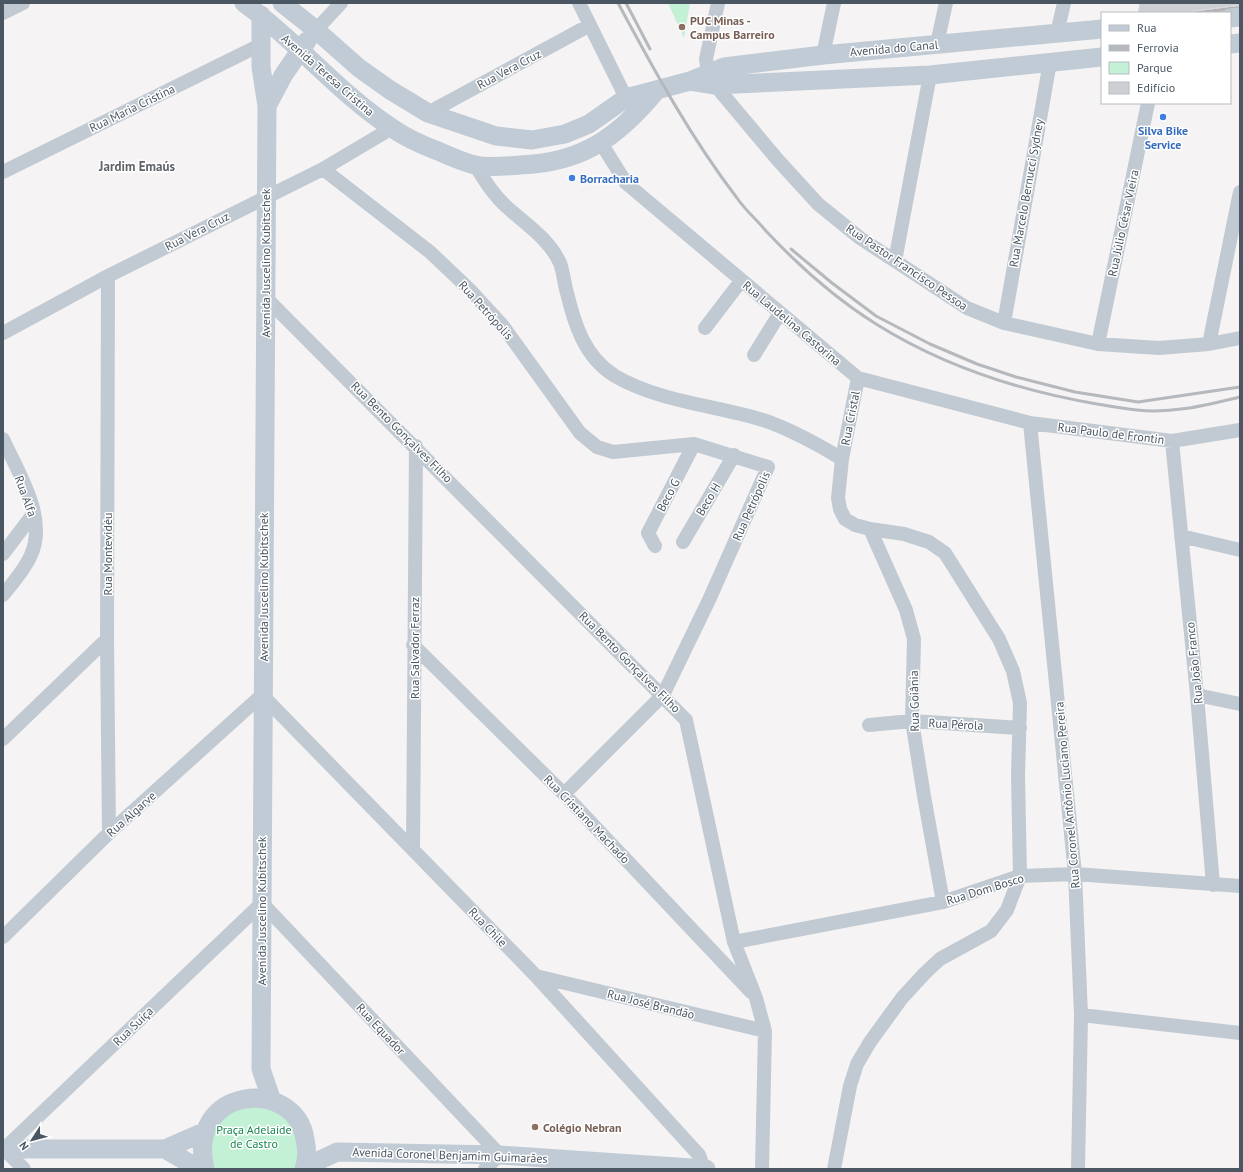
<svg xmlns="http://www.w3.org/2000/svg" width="1243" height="1172" viewBox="0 0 1243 1172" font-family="'PT Sans',sans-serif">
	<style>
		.green { fill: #c3f1d5 }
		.building { fill: #cdcfd5; stroke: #d7d9de; filter: url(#shadow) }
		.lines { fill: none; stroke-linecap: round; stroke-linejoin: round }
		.street { stroke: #c1cad2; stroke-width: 14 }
		.secondary { stroke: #c1cbd6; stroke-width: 19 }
		.rail { stroke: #b5b8bd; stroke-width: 3 }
		.education-dot { fill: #8d6e63; stroke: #fff; stroke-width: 1.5 }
		.shop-dot { fill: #3f7fe0; stroke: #fff; stroke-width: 1.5 }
		.labels { text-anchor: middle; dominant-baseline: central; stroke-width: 3; stroke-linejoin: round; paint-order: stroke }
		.education-label { font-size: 12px; font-weight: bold; fill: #785e54; stroke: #fff; text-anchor: start }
		.street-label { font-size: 12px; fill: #4a5661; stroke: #fff }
		.shop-label { font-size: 12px; font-weight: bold; fill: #366cbe; stroke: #fff }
		.park-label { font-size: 12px; fill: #17864f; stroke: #fff }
		.neighbourhood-label { font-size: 13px; font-weight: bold; fill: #5f6368; stroke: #fff }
	</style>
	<defs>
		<filter id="shadow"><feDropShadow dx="3.5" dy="3.5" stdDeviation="0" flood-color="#0004"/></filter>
	</defs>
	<rect width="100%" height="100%" fill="#f5f3f3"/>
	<path class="green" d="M668,3H690L684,38Z
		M239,1106H272L297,1128L299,1169H209L214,1125Z"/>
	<path class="building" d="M1140,3H1240V5L1178,13H1138Z"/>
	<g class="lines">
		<path class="street" d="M579,3L630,106
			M718,3L706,59L708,73L715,85L777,159L818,204L860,238L967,308L1004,323L1098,344L1159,348L1209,344L1240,338
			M3,13L23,3
			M316,30L341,3
			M1057,33L1064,3
			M937,44L946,3
			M823,55L834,3
			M428,113L590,25
			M601,143L626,183L858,378L1030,423L1172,441L1240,430
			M475,165C485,181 494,196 508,208C527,225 549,239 560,263C563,271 564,281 566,289C574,323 584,357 615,376C660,402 714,405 763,420C790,429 817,444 842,459L838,498L840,509L845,519L855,525L870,529L904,534L929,542L945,553L999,639L1013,671L1020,703L1018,776L1020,876L1007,910L991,931L940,959L925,973L902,998L870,1042L857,1064L850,1086L834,1169
			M323,169L430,252L470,290L503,326L580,433L597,447L613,452L694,444L768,467L709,600L663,695L564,794
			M3,172L260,45
			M895,261L930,75
			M108,276L107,639L109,833
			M265,297L686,720L734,942L756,998L765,1031L762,1169
			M1004,323L1050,62
			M705,328L741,281
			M3,333L108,276L323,169L392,128
			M1098,344L1148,103
			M1209,344L1240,192
			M754,355L780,313
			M1030,423L1075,874L1081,1015L1078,1169
			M3,439C18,473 48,517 31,555C25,569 13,583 3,595
			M1172,441L1197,695L1213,885
			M842,459L858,378
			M870,529L906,610L914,639L912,721L924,796L943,902
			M1181,536L1240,550
			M683,542L734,455
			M655,546L648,533L694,444
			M3,554L34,513
			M413,645L564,794L751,992
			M1197,695L1240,704
			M869,725L912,721L1020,728
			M3,739L107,639
			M413,850L416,446
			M3,937L109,833L262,695L536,976L699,1155L701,1160L699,1169
			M734,942L943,902L1020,876L1075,874L1240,886
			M536,976L765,1031
			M1081,1015L1240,1033
			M24,1169L4,1149L262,903L500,1155L485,1169"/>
		<path class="secondary" d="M244,3C296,40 337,92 392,128C406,138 422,145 438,151C449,156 462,162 475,165C489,168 506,166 520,165C582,163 618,137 656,91
			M282,3L316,30L359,68L390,90L428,113L496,136L532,140L565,134L589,124L626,98L690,81L724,67L823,55L1102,29
			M261,15V67L267,106L261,1069L272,1101
			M1230,18L1240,17
			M1230,44L1240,43
			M690,81L715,85L930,75L1102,57
			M267,106L284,74L307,41
			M3,1149H165L204,1132
			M165,1149L199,1169
			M305,1167L337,1152L500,1155L706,1169
			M205,1169C185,1086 295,1076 305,1139C307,1149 308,1159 304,1169"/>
		<path class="rail" d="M618,3C654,70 691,138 737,198C745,210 757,220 766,231C798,265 836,299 876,324C943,366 1021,391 1097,404C1111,406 1124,409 1137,410C1172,414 1206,405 1240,397
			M626,3L650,49
			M791,249L832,283L876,316L930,344L977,364L1016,377L1075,392L1138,402L1240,387"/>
	</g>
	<g class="education-dot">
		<circle cx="682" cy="27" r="4"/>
		<circle cx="535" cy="1127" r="4"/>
	</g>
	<g class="shop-dot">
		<circle cx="1163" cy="117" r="4"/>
		<circle cx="572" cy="178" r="4"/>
	</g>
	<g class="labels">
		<g class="education-label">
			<text x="690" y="20">PUC Minas -<tspan x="690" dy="14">Campus Barreiro</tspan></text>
			<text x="543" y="1127">Colégio Nebran</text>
		</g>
		<g class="street-label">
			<text transform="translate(894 48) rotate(-5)">Avenida do Canal</text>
			<text transform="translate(509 69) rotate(-28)">Rua Vera Cruz</text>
			<text transform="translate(328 75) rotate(41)">Avenida Teresa Cristina</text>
			<text transform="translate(132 108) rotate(-26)">Rua Maria Cristina</text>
			<text transform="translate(1026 193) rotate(-80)">Rua Marcelo Bernucci Sydney</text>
			<text transform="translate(1123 223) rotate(-78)">Rua Júlio César Vieira</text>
			<text transform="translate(197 231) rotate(-27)">Rua Vera Cruz</text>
			<text transform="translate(265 263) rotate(-90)">Avenida Juscelino Kubitschek</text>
			<text transform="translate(907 267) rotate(34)">Rua Pastor Francisco Pessoa</text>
			<text transform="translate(486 310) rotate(48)">Rua Petrópolis</text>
			<text transform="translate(792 323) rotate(40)">Rua Laudelina Castorina</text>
			<text transform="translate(850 418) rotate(-79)">Rua Cristal</text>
			<text transform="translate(402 432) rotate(45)">Rua Bento Gonçalves Filho</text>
			<text transform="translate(1111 433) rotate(7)">Rua Paulo de Frontin</text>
			<text transform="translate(668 495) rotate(-62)">Beco G</text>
			<text transform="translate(26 496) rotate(70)">Rua Alfa</text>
			<text transform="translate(708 499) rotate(-59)">Beco H</text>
			<text transform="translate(751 506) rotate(-66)">Rua Petrópolis</text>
			<text transform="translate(107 554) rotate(-90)">Rua Montevidéu</text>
			<text transform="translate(263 587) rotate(-90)">Avenida Juscelino Kubitschek</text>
			<text transform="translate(414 648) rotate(-90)">Rua Salvador Ferraz</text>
			<text transform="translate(630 662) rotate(45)">Rua Bento Gonçalves Filho</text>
			<text transform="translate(1194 663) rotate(-96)">Rua João Franco</text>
			<text transform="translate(914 701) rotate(-91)">Rua Goiânia</text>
			<text transform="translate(956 724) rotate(3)">Rua Pérola</text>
			<text transform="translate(1067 795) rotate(-95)">Rua Coronel Antônio Luciano Pereira</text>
			<text transform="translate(131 814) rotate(-42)">Rua Algarve</text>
			<text transform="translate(587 819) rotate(46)">Rua Cristiano Machado</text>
			<text transform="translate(985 889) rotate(-17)">Rua Dom Bosco</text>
			<text transform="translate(261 911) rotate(-90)">Avenida Juscelino Kubitschek</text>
			<text transform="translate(488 927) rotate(46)">Rua Chile</text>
			<text transform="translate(651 1004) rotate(14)">Rua José Brandão</text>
			<text transform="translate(133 1026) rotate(-44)">Rua Suíça</text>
			<text transform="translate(381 1029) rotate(47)">Rua Equador</text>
			<text transform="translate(450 1155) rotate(2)">Avenida Coronel Benjamim Guimarães</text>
		</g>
		<g class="shop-label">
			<text x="1163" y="130">Silva Bike<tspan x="1163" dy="14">Service</tspan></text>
			<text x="580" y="178" text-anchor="start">Borracharia</text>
		</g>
		<g class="park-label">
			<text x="254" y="1129">Praça Adelaide<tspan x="254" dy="14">de Castro</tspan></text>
		</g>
		<g class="neighbourhood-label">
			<text x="137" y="166">Jardim Emaús</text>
		</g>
	</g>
	<rect width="1243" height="1172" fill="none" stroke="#4a5661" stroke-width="8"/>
	<rect x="1101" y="12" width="130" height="92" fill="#ffffff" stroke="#b7bbc0"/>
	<rect x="1109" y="25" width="20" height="6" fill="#c1cbd6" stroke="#b7bbc0"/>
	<text x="1137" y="32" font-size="12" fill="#4a5661">Rua</text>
	<rect x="1109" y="45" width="20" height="6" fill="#b5b8bd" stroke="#b7bbc0"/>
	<text x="1137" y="52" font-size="12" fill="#4a5661">Ferrovia</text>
	<rect x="1109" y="62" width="20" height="12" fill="#c3f1d5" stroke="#b7bbc0"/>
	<text x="1137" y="72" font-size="12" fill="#4a5661">Parque</text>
	<rect x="1109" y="82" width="20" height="12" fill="#cdcfd5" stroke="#b7bbc0"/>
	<text x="1137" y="92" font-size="12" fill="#4a5661">Edifício</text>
	<g transform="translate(32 1140) rotate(234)" stroke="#ffffff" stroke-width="3" paint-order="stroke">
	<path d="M0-3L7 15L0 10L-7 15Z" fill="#4a5661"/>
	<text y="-6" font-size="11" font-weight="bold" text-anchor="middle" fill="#4a5661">N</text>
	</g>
</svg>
